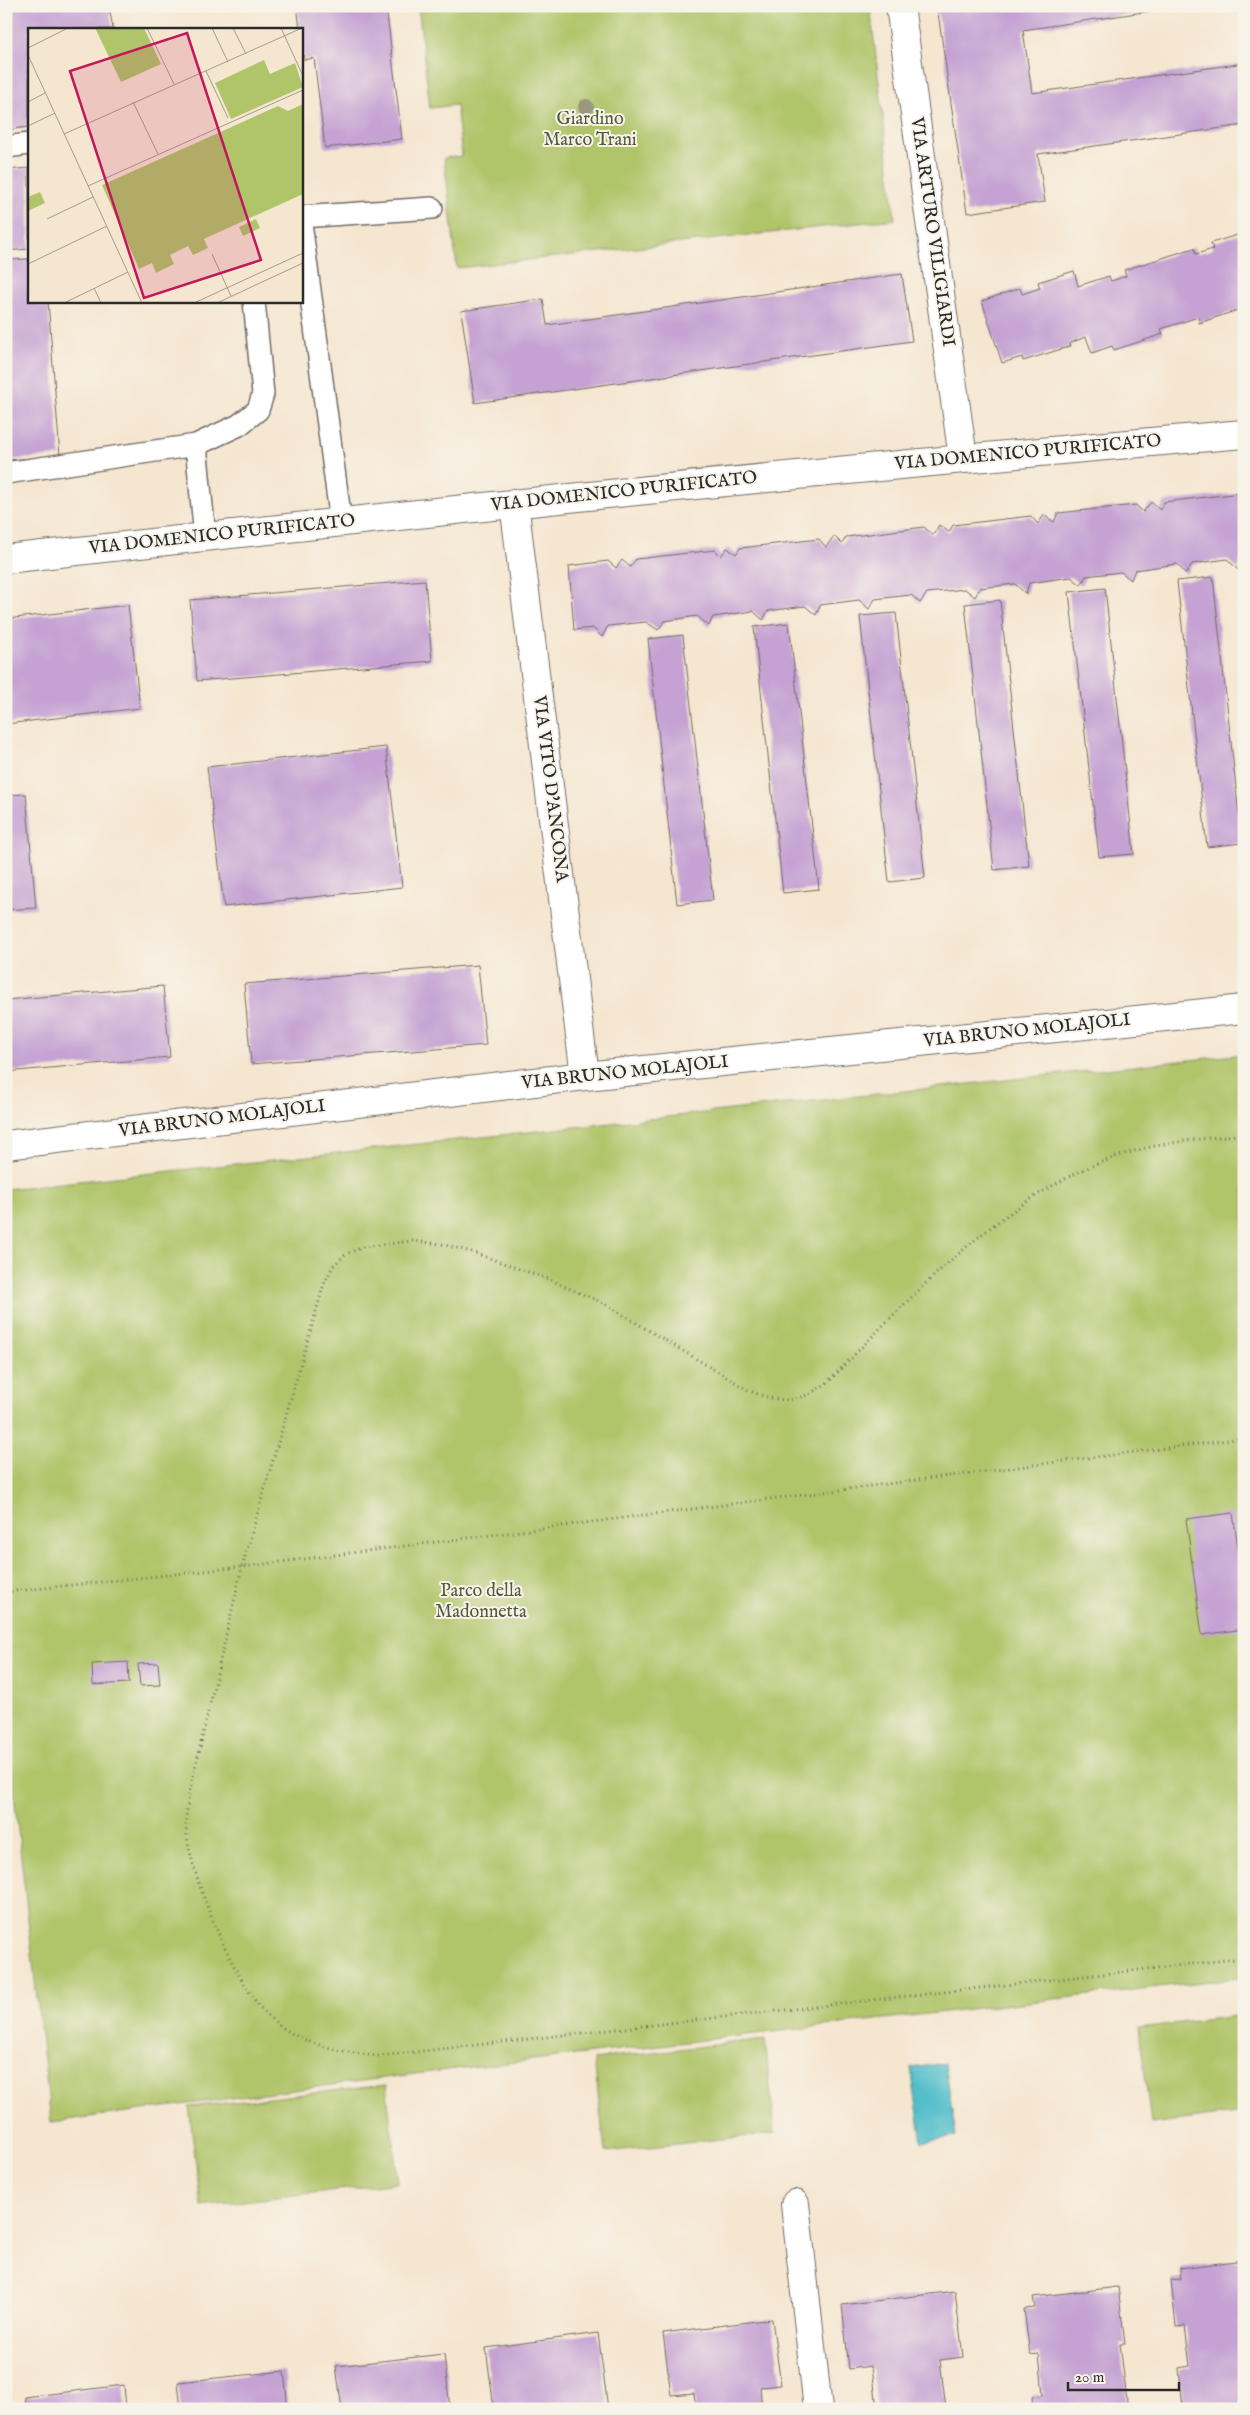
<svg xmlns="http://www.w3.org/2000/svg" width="1250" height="2415" viewBox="0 0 1250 2415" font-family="'IM FELL English',serif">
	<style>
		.green { fill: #b0c56a; stroke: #6e784a }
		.water { fill: #51beca; stroke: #3e747a }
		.building { fill: #c5a2d3 }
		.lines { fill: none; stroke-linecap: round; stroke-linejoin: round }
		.service-casing { stroke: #726c65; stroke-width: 24 }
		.minor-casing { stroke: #726c65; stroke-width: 30 }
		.path { stroke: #726c65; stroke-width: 3; stroke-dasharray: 1 4; stroke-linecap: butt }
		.service { stroke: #fff; stroke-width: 21 }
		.minor { stroke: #fff; stroke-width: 28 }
		.tree { fill: #9c9880 }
		.labels { text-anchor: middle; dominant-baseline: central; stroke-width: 4; stroke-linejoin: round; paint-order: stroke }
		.park-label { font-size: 18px; fill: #53593e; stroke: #f7f3e8 }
		.street-label { font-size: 18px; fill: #2b2b2b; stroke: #f7f3e8 }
		.inset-road { fill: none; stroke: #a49b8e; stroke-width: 1 }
		.view { fill: #c2185b; fill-opacity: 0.15; stroke: #c2185b; stroke-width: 2.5 }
		.inset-edge { fill: none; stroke: #2b2b2b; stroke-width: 2.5 }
	</style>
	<rect width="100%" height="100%" fill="#f7f3e8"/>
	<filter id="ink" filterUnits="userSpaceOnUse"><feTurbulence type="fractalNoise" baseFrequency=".02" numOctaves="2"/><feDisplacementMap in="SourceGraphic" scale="10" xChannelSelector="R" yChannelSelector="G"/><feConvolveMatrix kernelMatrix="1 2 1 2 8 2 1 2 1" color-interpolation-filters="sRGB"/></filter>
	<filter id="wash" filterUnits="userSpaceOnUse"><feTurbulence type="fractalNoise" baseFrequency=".0096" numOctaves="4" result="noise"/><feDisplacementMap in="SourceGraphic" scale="20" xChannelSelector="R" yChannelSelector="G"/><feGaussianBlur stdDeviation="1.12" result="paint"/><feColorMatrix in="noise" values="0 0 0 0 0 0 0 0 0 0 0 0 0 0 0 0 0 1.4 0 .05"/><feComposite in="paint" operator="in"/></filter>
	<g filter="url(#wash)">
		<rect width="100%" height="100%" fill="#f5e6d0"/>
		<path class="green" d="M418,6H870L895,219L457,268L444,158L462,156L456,105L430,108Z
			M1244,1054V1977L438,2071L51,2122L6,1724V1189Z
			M1244,2015V2112L1151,2124L1139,2028Z
			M765,2039L775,2133L605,2152L594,2059Z
			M386,2085L398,2183L201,2206L189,2107Z"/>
		<path class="water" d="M945,2063L956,2137L922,2142L911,2068Z"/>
		<g id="blocks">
			<path class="building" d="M6,6H109L113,29H29V127L6,130Z
				M297,6H386L402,139L325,148L314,58L304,60Z
				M937,6H1184L1023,30L1032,93L1244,63V125L1038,154L1045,202L967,213Z
				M29,168V249L6,251V170Z
				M1244,233V308L1199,323L1198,317L1161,329L1163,334L1114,350L1112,346L1092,353L1086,337L1070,343L1071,346L1023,361L1022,357L1002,363L982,301L1020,288L1022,294L1040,288L1038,282L1074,271L1078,286L1109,276L1111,281L1126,276L1124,270L1194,248L1196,254L1213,249L1211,243Z
				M29,259V301H48L60,456L6,460V260Z
				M902,274L912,341L475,403L461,311L543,299L547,325Z
				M1241,493L1244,495V557H1242L1238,570L1227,559L1192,564L1186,574L1177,564L1135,570L1131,580L1121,572L1086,576L1081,585L1071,577L1029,583L1026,594L1015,584L980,588L975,597L965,589L927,593L920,603L911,595L875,599L869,609L859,600L820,605L816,615L805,606L768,611L763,620L753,611L713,617L709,626L697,616L665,621L658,630L646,622L608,626L602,637L593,628L574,630L569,566L608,561L616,568L622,560L630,567L636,559L715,550L721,556L727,548L736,554L740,548L819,539L826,547L834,536L842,544L846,537L924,527L933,535L939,525L949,532L953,525L1031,516L1038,524L1044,515L1054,522L1058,513L1136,505L1143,512L1151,502L1160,510L1164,502Z
				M1213,577L1242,843L1207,847L1177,581Z
				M425,580L432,661L197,681L190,600Z
				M1105,588L1134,854L1099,857L1069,592Z
				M1000,600L1029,866L994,870L965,604Z
				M128,605L140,708L6,724V619Z
				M896,613L925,878L889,882L860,616Z
				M789,623L819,889L783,893L754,627Z
				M683,635L713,900L677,904L648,639Z
				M386,747L402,887L224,907L207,767Z
				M26,794L36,908L6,910V795Z
				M478,965L486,1045L251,1064L244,984Z
				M163,986L170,1057L6,1072V1000Z
				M1233,1513L1244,1591V1629L1202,1635L1186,1519Z
				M128,1662L129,1683L93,1685L92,1664Z
				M158,1663L160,1685L140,1686L138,1664Z
				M1244,2260V2409L1183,2408L1179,2368L1190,2366L1185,2326L1176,2327L1171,2280L1181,2279L1180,2268Z
				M1118,2287L1125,2344H1120L1128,2409H1033L1032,2397L1043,2395L1039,2354L1030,2355L1024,2309L1035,2308L1033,2297Z
				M955,2291L963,2357L940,2360L946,2409H877L872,2366L849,2369L842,2305Z
				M772,2319L781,2385L760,2387L762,2409H696L694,2393L671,2395L663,2333Z
				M598,2333L608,2409H494L486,2348Z
				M444,2354L450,2409H342L336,2366Z
				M284,2371L288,2409H181L178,2382Z
				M124,2385L126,2409H26L25,2397Z"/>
		</g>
	</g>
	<g filter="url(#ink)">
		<use href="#blocks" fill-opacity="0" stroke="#726c65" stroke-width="1"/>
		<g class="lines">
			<defs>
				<path id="service" d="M6,147L29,144
					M301,217L432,208
					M301,223L341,522
					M196,445L205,537
					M6,473L196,445L239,425L258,410L263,394L254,301"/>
				<path id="minor" d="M900,6L963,458
					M514,503L585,1076
					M6,559C418,513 830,469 1244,434
					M6,1145L585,1076L1244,1009
					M795,2204L818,2409"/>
			</defs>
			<use href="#service" class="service-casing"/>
			<use href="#minor" class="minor-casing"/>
			<path class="path" d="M1244,1134C1205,1139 1166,1141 1128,1153C1009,1188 912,1296 828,1382C798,1404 781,1404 748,1390L603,1303L548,1279L472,1252L441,1244L412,1241L363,1247L346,1254L333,1266L324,1284L242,1567L189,1794C188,1803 186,1814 186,1824C187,1870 234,1982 267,2015C273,2021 283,2028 291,2033C317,2048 350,2053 379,2056L1244,1958
				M6,1592L242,1567L1244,1438"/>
			<use href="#service" class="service"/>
			<use href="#minor" class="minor"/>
		</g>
		<circle class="tree" cx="586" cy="107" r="8"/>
	</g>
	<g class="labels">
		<g class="park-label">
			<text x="590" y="119">Giardino<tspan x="590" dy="21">Marco Trani</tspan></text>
			<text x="481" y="1591">Parco della<tspan x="481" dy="21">Madonnetta</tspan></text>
		</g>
		<g class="street-label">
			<text transform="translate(932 232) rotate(82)">VIA ARTURO VILIGIARDI</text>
			<text transform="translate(1028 453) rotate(-5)">VIA DOMENICO PURIFICATO</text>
			<text transform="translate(624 492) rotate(-6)">VIA DOMENICO PURIFICATO</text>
			<text transform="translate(222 535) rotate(-6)">VIA DOMENICO PURIFICATO</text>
			<text transform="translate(550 789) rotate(83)">VIA VITO D'ANCONA</text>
			<text transform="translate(1027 1031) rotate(-6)">VIA BRUNO MOLAJOLI</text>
			<text transform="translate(625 1073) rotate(-6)">VIA BRUNO MOLAJOLI</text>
			<text transform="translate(222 1119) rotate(-7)">VIA BRUNO MOLAJOLI</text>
		</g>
	</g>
	<g transform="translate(28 28)">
		<rect width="275" height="275" fill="#f5e6d0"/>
		<path d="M67,0H116L133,36L93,54ZM236,32L242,46L267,35L275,59L203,91L187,55ZM275,76V166L176,211L180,220L165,227L160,218L142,227L146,236L128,245L124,235L111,241L74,157L250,78L260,83ZM12,164L17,175L0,183V169ZM228,191L232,200L215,208L211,199Z" fill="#b0c56a"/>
		<path class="inset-road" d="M119,0L146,56M184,0L200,34M205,0L218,26M253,0L275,48M0,20L40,0M0,27L114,275M178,43L200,90M0,74L17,65M105,74L130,126M0,98L27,85M36,106L274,0M60,158L275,62M19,191L65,169M184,226L203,268M0,236L79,198M66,260L73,275M36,275L100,244M166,275L275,225M189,275L275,235"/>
		<path class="view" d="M159,5L233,232L116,270L42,43Z"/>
		<rect width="275" height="275" class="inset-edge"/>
	</g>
	<rect width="1250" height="2415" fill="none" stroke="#f7f3e8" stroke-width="25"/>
	<path d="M1068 2382v8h111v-8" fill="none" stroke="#2b2b2b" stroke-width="2.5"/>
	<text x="1075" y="2382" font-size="15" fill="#2b2b2b" stroke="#f7f3e8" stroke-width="4" paint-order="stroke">20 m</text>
</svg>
